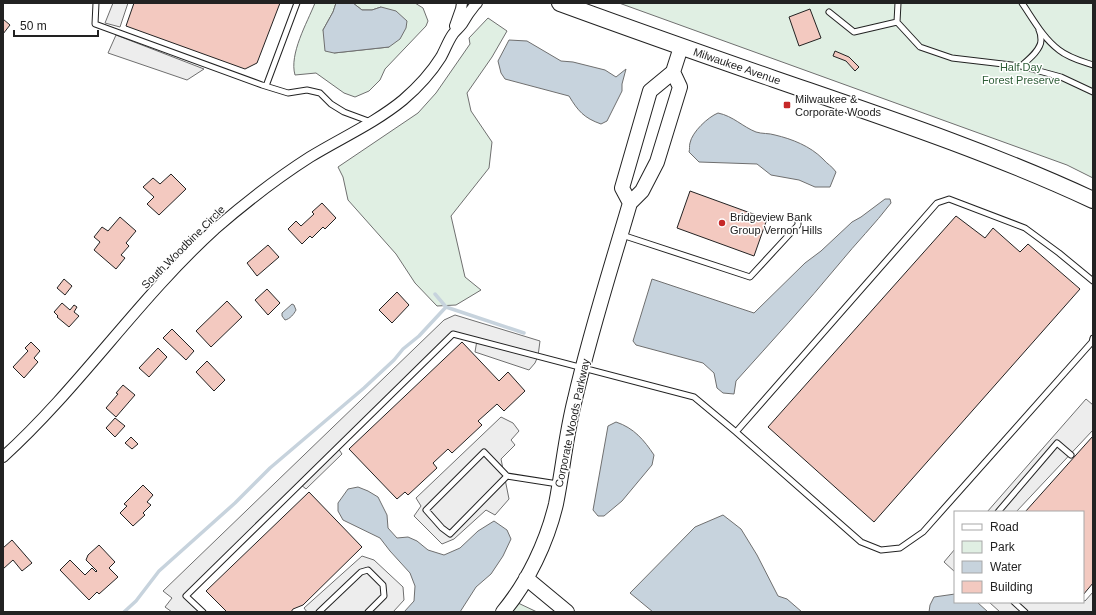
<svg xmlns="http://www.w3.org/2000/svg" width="1096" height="615" viewBox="0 0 1096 615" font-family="Arial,sans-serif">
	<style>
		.green { fill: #e0efe3; stroke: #6f6f6f }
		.parking { fill: #ededed; stroke: #6f6f6f }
		.water { fill: #c7d3dd; stroke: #6f6f6f }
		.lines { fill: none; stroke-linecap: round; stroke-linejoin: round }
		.stream { stroke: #c7d3dd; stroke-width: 3.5 }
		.building { fill: #f3c9c0; stroke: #222 }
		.lane-casing { stroke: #222; stroke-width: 7 }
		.street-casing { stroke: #222; stroke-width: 12 }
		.secondary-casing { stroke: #222; stroke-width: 16 }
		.primary-casing { stroke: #222; stroke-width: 18 }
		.lane { stroke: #fff; stroke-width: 5 }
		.street { stroke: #fff; stroke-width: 10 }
		.secondary { stroke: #fff; stroke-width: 14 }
		.primary { stroke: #fff; stroke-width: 16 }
		.poi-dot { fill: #c62828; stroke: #fff; stroke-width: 1.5 }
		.labels { text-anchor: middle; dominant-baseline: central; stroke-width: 3; stroke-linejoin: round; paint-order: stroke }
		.street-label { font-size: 11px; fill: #222; stroke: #fff }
		.park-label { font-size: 11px; fill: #2f5e38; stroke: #fff }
		.poi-label { font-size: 11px; fill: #222; stroke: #fff; text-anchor: start }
	</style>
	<rect width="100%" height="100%" fill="#fff"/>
	<path class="green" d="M315,3H336L333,12L323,30L334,53L389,47L381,7L372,10H362L353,3H415L423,8L428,21L426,26L385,69L380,80L369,91L355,97L344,93L316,73L295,75C289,54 307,23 315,3Z
		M619,3H1093V178L1067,165Z
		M488,18L507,31L492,57L467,93L471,111L492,142L489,168L451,216L465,277L481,290L456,305L437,306L415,283L396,254L348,200L343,177L338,167L418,113L436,93L470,44L469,38Z
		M516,602L537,612H508Z"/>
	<path class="parking" d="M113,3H128L120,27L105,23Z
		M116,35L204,69L187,80L108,53Z
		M455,315L540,341L538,356L535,363L529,370L475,352L477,340L453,334L338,448L342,454L306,489L300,484L186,596L203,612H172L165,607L172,598L163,591L444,320Z
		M1086,399L1093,405V430L1016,512H987Z
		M501,417L513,423L519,431L511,440L515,445L501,459L509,499L495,515L486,510L454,539L442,544L414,516L421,506L416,498Z
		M955,549V572L944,562Z
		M362,556L374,560L403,587L404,600L393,612H307L304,608Z
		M1093,592V612H1000L989,602H1083V600L1085,601Z"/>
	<path class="water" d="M336,3H353L362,10H372L381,7L396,11L407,21L406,28L400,39L389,47L334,53L325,51L323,30L333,12Z
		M509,40L527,41L561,61L573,62L605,70L616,77L626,69L622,84V91L607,121L601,124C584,118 578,111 569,96L505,79L501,73L498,61Z
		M718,113C733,116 743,127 756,132C762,134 769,133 775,135C792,139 810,146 823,159C827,164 832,166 836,172L830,187H815L799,180L771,175L757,164L699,162L689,152C690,149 689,146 690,143C692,132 708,117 718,113Z
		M885,199H890L891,203C875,224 856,243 839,264C806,304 771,342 736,381L734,394L723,393L717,388L714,373L703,363L636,345L633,341L652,279L754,313L805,263L821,251L852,222L861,217Z
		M292,304L294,305L296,310C294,314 290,319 285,320L282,316V313Z
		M616,422C634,428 644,440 654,455L652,465L622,501L604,516H598L593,510L608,426Z
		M358,487L368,491L378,497L387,515L388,528L397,538L408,537L417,541L428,550L444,555L460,548L478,531L494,521L507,530L511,539L503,556L491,574L476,587L460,612H404L414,601L415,586L410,573L390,551L380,538L343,520L338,511V503L348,489Z
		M723,515L741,529L757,555L778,596L787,599L802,612H653L630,593L695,527Z
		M955,594V602H977L988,612H929L930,605L934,597Z"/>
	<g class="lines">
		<path class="stream" d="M435,294L446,307L524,333
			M124,612L136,601L159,571L235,503L270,468L364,388L394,360L403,349L419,336L446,307"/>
	</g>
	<path class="building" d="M134,3H280L257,63L245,69L126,26Z
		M810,9L821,38L799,46L789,17Z
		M3,19L10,25L3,34Z
		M835,51L849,57L859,67L855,71L846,61L833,56Z
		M171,174L186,189L159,215L147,204L154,197L143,187L153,178L160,184Z
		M690,191L767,219L754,256L677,228Z
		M322,203L336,218L325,229L323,227L312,238L310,236L302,244L288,229L296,221L301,226L314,214L312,212Z
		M956,216L985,238L993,228L1020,252L1028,244L1080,289L874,522L768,427Z
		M120,217L136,231L126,243L129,246L121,255L125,258L116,269L94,250L100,242L94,237L102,227L108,231Z
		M268,245L279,257L257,276L247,263Z
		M64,279L72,286L65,295L57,288Z
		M267,289L280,303L268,315L255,300Z
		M397,292L409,305L392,323L379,310Z
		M227,301L242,317L211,347L196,331Z
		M62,303L70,310L74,305L77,307L74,312L79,316L69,327L57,317L58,316L54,312Z
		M172,329L194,351L186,360L163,338Z
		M31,342L40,351L34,358L38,362L24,378L13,367L28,351L25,348Z
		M462,342L499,381L508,372L525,391L504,411L497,404L478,421L482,425L452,453L448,449L433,463L437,468L408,495L405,492L397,499L349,449Z
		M158,348L167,357L149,377L139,368Z
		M207,361L225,380L214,391L196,372Z
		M123,385L135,395L116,417L106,408L118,394L116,393Z
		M115,418L125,426L115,437L106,428Z
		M1093,436V583L1083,595V512H1025Z
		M131,437L138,444L132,449L125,443Z
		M143,485L153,495L147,502L151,505L143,513L145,515L133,526L120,513L127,506L124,504Z
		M309,492L362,547L303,605L293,609L291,612H227L206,591Z
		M12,540L32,563L22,571L13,560L3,569V548Z
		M99,545L115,562L109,568L118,577L99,594L97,592L89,600L60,570L70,560L85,575L92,568L96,572L97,571L86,560L88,555Z"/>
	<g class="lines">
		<defs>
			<path id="lane" d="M96,3L95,24L262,85L288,93L307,90L320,93L331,104L344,112L371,122
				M898,3L897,22L920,47L952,58L1021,66L1061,77L1093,92
				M1022,3C1033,19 1043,38 1059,50C1069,58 1081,61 1093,65
				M829,12L854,32L897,22
				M1021,66C1028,60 1041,50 1041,40C1041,37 1040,32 1039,30
				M266,86L297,3
				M622,235L750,277L798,225V220
				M736,432L937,203L949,199L1025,228L1059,253L1093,281
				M507,476L484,452L426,510L442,528L450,534L507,476L558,484
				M998,512L1057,443L1071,455
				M1014,602L1025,612
				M203,612L186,596L453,334L694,397L736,432L861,542L881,550L900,548L923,532L1092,342L1093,338
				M319,612L361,572L368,570L383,585L384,596L368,612"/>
			<path id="street" d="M455,26L461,9L462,3
				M3,457C80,387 138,299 215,229C245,203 277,178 310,157C341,138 375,123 403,100C417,88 431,73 441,57C445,50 448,41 453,34C456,30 459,28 462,24C466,17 470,11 475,5L477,3"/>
			<path id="secondary" d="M673,72L680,87L657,162L642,191L630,203L622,188L650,91L673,72L681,47
				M526,578L567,612
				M503,612C528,582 547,542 556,504C563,469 566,434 575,399C590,333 611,268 630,203"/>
			<path id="primary" d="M560,3C631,29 702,54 774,79C881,116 990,152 1093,200"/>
		</defs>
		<use href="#lane" class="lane-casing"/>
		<use href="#street" class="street-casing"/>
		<use href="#secondary" class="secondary-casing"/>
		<use href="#primary" class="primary-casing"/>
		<use href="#lane" class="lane"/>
		<use href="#street" class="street"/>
		<use href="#secondary" class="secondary"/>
		<use href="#primary" class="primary"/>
	</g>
	<g class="poi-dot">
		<rect x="783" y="101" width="8" height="8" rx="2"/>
		<circle cx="722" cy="223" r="4"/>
	</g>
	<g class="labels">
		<g class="street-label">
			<text transform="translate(737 66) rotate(19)">Milwaukee Avenue</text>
			<text transform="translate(183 247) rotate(-45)">South Woodbine Circle</text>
			<text transform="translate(572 423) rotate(-78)">Corporate Woods Parkway</text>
		</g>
		<g class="park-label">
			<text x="1021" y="67">Half Day<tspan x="1021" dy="13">Forest Preserve</tspan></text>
		</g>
		<g class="poi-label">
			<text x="795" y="99">Milwaukee &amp;<tspan x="795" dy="13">Corporate Woods</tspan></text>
			<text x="730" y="217">Bridgeview Bank<tspan x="730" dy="13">Group Vernon Hills</tspan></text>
		</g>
	</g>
	<rect width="1096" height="615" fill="none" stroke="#222222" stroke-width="8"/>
	<rect x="954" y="511" width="130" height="92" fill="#ffffff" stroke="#a7a7a7"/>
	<rect x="962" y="524" width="20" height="6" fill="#ffffff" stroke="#a7a7a7"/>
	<text x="990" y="531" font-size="12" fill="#222222">Road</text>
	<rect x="962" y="541" width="20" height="12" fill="#e0efe3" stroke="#a7a7a7"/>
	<text x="990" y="551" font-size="12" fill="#222222">Park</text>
	<rect x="962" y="561" width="20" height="12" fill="#c7d3dd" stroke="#a7a7a7"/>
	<text x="990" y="571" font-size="12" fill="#222222">Water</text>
	<rect x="962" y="581" width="20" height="12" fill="#f3c9c0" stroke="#a7a7a7"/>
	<text x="990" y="591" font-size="12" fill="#222222">Building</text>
	<path d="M14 30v6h84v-6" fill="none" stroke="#222222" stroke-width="2"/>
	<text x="20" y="30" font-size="12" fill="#222222" stroke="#ffffff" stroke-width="3" paint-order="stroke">50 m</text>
</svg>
